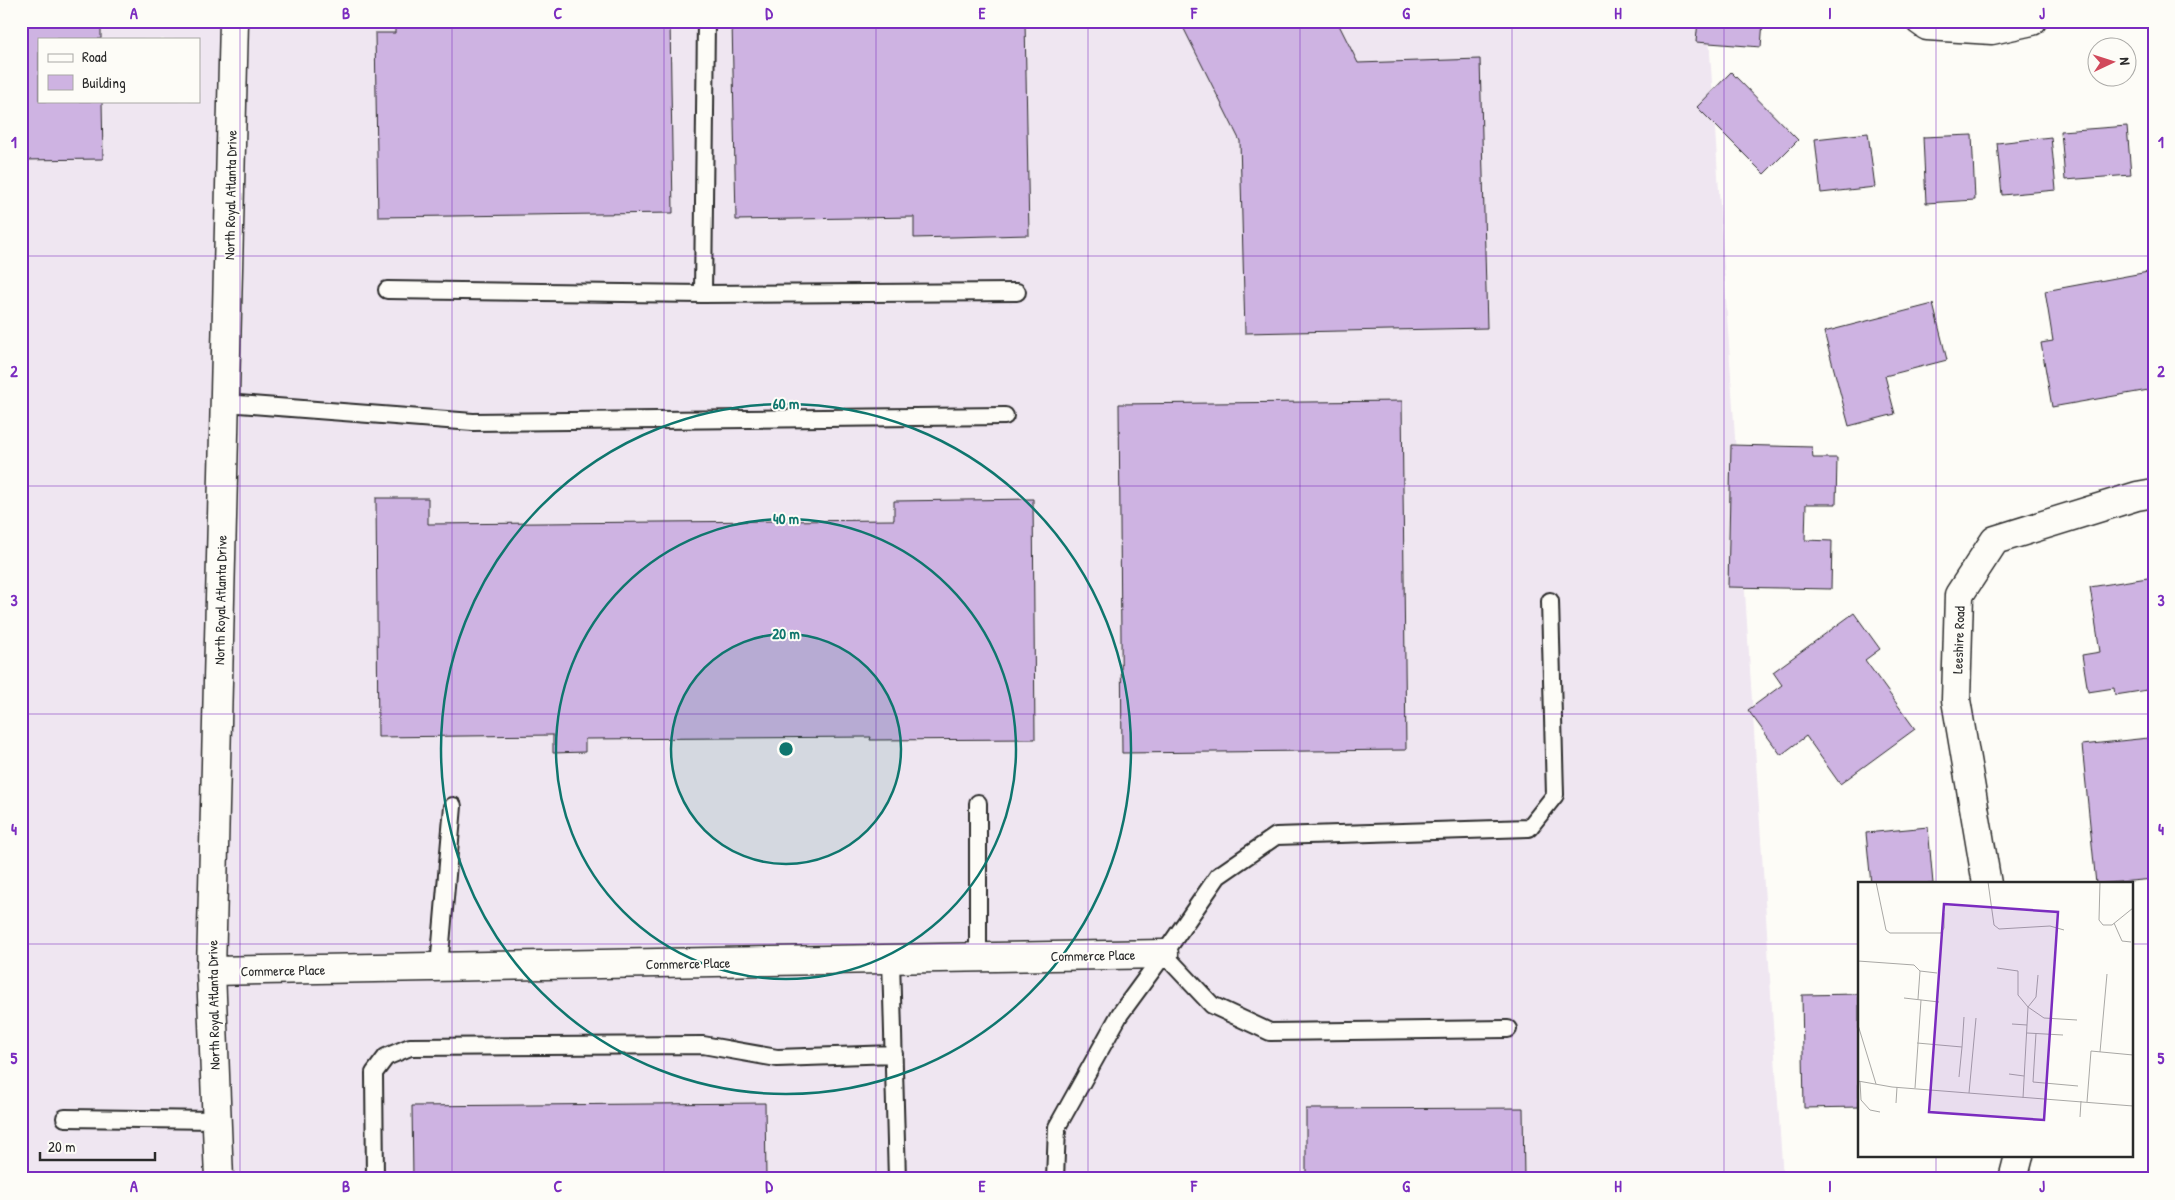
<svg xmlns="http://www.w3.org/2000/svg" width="2175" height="1200" viewBox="0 0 2175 1200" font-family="'Patrick Hand',sans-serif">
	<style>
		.built { fill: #efe6f1; fill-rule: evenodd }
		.building { fill: #ceb3e2; stroke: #2b2b2b }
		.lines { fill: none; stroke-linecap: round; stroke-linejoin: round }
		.lane-casing { stroke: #2b2b2b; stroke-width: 20 }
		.street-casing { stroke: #2b2b2b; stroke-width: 31 }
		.lane { stroke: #fdfcf7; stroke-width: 16 }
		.street { stroke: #fdfcf7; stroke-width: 28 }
		.grid { fill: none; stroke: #7b2cbf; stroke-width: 1; stroke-opacity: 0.55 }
		.ring { fill: none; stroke: #0f766e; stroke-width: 2.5 }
		.labels { text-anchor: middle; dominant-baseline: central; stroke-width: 4; stroke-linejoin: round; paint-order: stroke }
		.street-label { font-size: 14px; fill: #2b2b2b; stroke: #fdfcf7 }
		.inset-road { fill: none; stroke: #a9a8a5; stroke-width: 1 }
		.view { fill: #7b2cbf; fill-opacity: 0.15; stroke: #7b2cbf; stroke-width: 2.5 }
		.inset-edge { fill: none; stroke: #2b2b2b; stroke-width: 2.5 }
		.centre { fill: #0f766e; stroke: #fdfcf7; stroke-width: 2.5 }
		.ring-label { font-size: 15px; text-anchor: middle; font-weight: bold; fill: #0f766e; stroke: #fdfcf7; stroke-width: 4; stroke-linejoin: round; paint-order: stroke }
		.neatline { fill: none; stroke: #7b2cbf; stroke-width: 2 }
		.grid-label { font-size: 16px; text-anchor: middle; font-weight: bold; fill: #7b2cbf }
	</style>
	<rect width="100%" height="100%" fill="#fdfcf7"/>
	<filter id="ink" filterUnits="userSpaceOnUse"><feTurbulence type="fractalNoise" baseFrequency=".02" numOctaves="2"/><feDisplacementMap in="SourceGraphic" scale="10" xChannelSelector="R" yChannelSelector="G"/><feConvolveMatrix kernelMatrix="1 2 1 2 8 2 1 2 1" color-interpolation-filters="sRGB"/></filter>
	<g filter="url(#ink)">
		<path class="built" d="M21,21H1708L1783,1179H21ZM39,39H199V101H39Z"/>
		<path class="building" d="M21,21H101V39H39V101H102L103,159L21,160Z
			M395,21H670L673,213L378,217L375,33H395Z
			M732,21H1025L1029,235L914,238V217L736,220Z
			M1180,21H1337L1358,63L1480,59L1487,328L1245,333L1240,141Z
			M1698,21H1763L1761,47L1696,42Z
			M1731,72L1798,140L1764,174L1697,107Z
			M2151,110H2154V132Z
			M2127,126L2131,175L2065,180L2061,131Z
			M1868,133L1875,187L1821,193L1815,139Z
			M1972,135L1975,200L1926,203L1923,137Z
			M2051,137L2056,190L2002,195L1997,143Z
			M2148,272L2154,308V389L2052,407L2041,343L2053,341L2045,291Z
			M1933,304L1947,360L1885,376L1895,414L1849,426L1824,332Z
			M1402,401L1406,750L1122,753L1119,404Z
			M1731,445L1812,447L1813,458H1837L1836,504H1806L1805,540L1832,541L1831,589L1728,587Z
			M376,498H428V524L894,520V501L1033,499L1035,739L870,740L871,737L585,739V752L553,753V735L378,737Z
			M2154,577V689L2115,695L2114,688L2088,692L2082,655L2100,652L2090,587Z
			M1854,613L1880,649L1865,660L1915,729L1840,784L1806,736L1781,755L1748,710L1782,685L1773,672Z
			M2148,738L2154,791V879L2096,884L2082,745Z
			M1928,827L1933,884H1871L1866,833Z
			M1859,994V1107L1804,1108L1802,995Z
			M765,1103L766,1179H413L412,1106Z
			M1523,1108L1524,1179H1306V1109Z"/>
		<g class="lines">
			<defs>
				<path id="lane" d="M387,290L703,294L706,21
					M703,294L1017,292
					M225,403L473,422L1005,416
					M978,803V957
					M891,959L897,1179
					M439,967L453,806
					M1508,1029L1270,1032L1212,1005L1164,954L1218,876L1276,836L1529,828L1555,795L1550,601
					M65,1118L217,1120
					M375,1179L374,1073L386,1057L410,1047L703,1045L777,1058L894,1054
					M1055,1179L1057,1127L1120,1014L1164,954"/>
				<path id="street" d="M1920,21L1927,26L1992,30L2032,21
					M1987,884L1956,700L1959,595L1995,540L2137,496L2154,493
					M211,971L1164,954
					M219,1179L211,971L234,21
					M2013,1179L2019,1156"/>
			</defs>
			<use href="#lane" class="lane-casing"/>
			<use href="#street" class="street-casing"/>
			<use href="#lane" class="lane"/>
			<use href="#street" class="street"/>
		</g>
	</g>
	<path class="grid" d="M240,21V1179M452,21V1179M664,21V1179M876,21V1179M1088,21V1179M1300,21V1179M1512,21V1179M1724,21V1179M1936,21V884M21,256H2154M21,486H2154M21,714H2154M21,944H1859M2131,944H2154M1936,1156V1179"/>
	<circle cx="786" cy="749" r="115" fill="#0f766e" fill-opacity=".12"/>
	<g class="ring">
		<circle cx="786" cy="749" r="115"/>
		<circle cx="786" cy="749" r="230"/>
		<circle cx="786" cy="749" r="345"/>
	</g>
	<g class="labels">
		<g class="street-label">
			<text transform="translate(230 195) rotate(-89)">North Royal Atlanta Drive</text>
			<text transform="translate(220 600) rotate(-89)">North Royal Atlanta Drive</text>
			<text transform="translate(1958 640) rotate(-88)">Leeshire Road</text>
			<text transform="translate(1093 955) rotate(-1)">Commerce Place</text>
			<text transform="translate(688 963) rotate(-1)">Commerce Place</text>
			<text transform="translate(283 970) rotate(-1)">Commerce Place</text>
			<text transform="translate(213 1005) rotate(-91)">North Royal Atlanta Drive</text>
		</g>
	</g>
	<g transform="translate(1858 882)">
		<rect width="275" height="275" fill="#fdfcf7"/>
		<path class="inset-road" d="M18,0L28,48L32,51H83L86,46V31M130,0L136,43L141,47L192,44L206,48M242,0L241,38L245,43H254L275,26M256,41L264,59L273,60M0,79L56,83L62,89L60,117M139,86L160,89V113L170,125L178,115L180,93M62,89L79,91M46,116L81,120M170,125L186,136L219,138M154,142L169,143M0,143L18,202M169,151L205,153M178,151L175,200L220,204M59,161L104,165L101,195M104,165L106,135M242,170L249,92M151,192L166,194M0,199L34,205L275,224M2,199L3,218L12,228L22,230M57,206L63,118M111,211L118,136M165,216L170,125M188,217L189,202M229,220L233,169L275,173M38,221L39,205M222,235L223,219"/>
		<path class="view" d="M86,22L200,30L186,238L71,230Z"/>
		<rect width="275" height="275" class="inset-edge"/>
	</g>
	<circle cx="786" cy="749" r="8" class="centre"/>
	<g class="ring-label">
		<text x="786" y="409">60 m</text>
		<text x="786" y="524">40 m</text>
		<text x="786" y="639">20 m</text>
	</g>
	<rect width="2175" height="1200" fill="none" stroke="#fdfcf7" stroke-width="55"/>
	<rect x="38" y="38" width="162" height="65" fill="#fdfcf7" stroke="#a9a8a5"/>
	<rect x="48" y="54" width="25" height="8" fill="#fdfcf7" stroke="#a9a8a5"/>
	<text x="82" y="62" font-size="15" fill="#2b2b2b">Road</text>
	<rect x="48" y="75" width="25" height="15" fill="#ceb3e2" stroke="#a9a8a5"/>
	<text x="82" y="88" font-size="15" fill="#2b2b2b">Building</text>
	<g transform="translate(2112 62) rotate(86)"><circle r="24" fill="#fdfcf7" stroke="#a9a8a5"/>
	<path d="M0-4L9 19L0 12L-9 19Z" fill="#d1495b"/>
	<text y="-8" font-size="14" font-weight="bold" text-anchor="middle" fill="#2b2b2b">N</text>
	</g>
	<path d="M40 1152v8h115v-8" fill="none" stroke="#2b2b2b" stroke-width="2.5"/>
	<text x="48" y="1152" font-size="15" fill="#2b2b2b" stroke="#fdfcf7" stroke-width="4" paint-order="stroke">20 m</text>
	<rect x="28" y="28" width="2120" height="1144" class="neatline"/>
	<g class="grid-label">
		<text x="134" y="19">A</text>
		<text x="346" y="19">B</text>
		<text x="558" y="19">C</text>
		<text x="769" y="19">D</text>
		<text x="982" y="19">E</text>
		<text x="1194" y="19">F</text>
		<text x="1406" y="19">G</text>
		<text x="1618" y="19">H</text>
		<text x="1830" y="19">I</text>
		<text x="2042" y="19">J</text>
		<text x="14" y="148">1</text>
		<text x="2161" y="148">1</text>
		<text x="14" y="377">2</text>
		<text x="2161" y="377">2</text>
		<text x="14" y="606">3</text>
		<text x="2161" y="606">3</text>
		<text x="14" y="835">4</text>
		<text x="2161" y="835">4</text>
		<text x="14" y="1064">5</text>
		<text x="2161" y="1064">5</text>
		<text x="134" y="1192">A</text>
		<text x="346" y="1192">B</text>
		<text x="558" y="1192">C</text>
		<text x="769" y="1192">D</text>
		<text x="982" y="1192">E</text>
		<text x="1194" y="1192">F</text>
		<text x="1406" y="1192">G</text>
		<text x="1618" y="1192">H</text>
		<text x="1830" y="1192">I</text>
		<text x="2042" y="1192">J</text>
	</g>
</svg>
